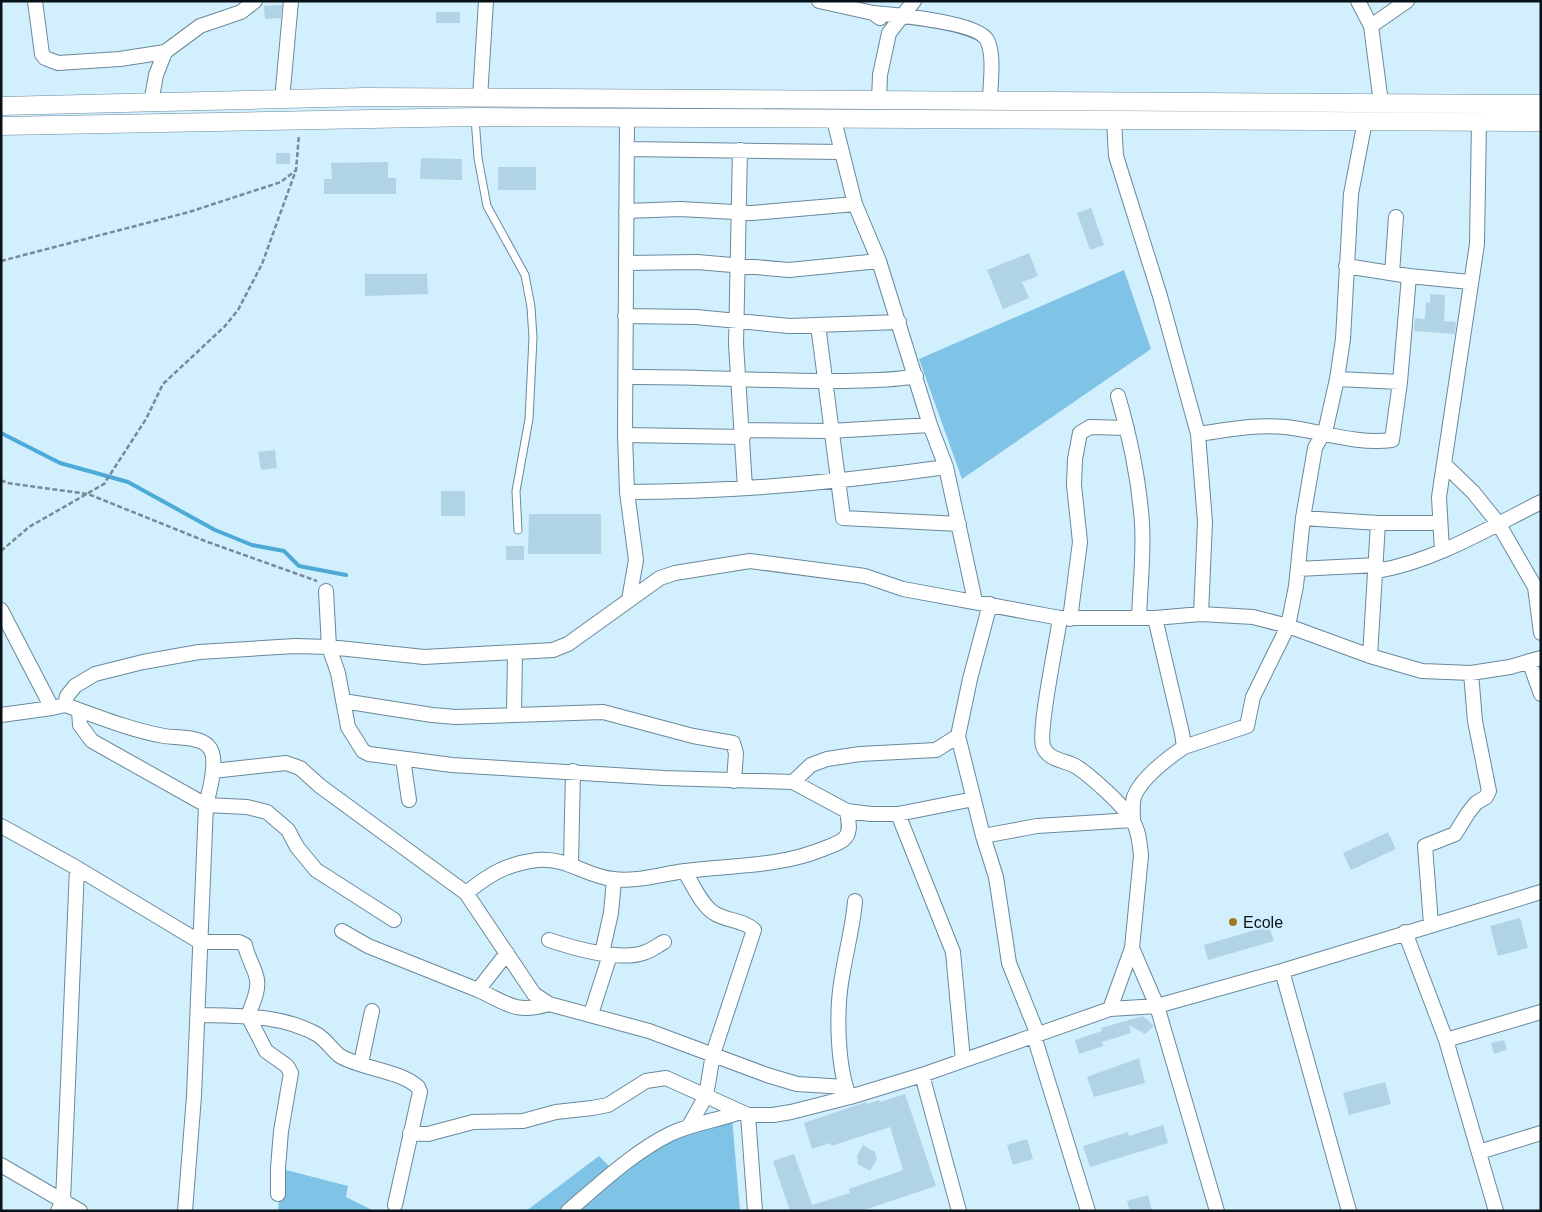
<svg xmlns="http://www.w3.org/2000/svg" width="1542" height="1212" viewBox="0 0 1542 1212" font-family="Arial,sans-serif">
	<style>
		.green { fill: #7fc3e6 }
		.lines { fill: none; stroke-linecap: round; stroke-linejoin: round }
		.stream { stroke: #4daad6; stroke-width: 4 }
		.building { fill: #b0d3e6 }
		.service-casing { stroke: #69899b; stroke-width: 9 }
		.minor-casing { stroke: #69899b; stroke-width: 16 }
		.tertiary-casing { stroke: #69899b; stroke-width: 19 }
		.path { stroke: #768b96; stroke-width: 2.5; stroke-dasharray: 5 2.5; stroke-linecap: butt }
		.service { stroke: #fff; stroke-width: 7 }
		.minor { stroke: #fff; stroke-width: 14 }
		.tertiary { stroke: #fff; stroke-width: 18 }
		.poi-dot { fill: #a07927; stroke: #d2effe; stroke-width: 2 }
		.labels { text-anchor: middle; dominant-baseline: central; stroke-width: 4; stroke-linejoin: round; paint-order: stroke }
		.poi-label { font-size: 16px; fill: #061218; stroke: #d2effe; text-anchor: start }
	</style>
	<rect width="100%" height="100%" fill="#d2effe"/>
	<path class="green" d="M1124,270L1151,349L962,479L919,359Z
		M731,1106L740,1211H526L599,1156L615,1172L689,1126Z
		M282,1169L348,1186L346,1197L372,1210L454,1211H278Z"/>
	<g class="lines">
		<path class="stream" d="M1,433L60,463L128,482L215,530L252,545L284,551L299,566L346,575"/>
	</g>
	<path class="building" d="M282,5L281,18L265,19L264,6Z
		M436,12H460V23H436Z
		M276,153H290V164H276Z
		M421,158L462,159V180L420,179Z
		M388,162V178H396V194H324V179H332L331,163Z
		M498,167H536V190H498Z
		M1091,208L1104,245L1090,250L1077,213Z
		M1029,253L1038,276L1022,282L1029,298L1003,309L987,270Z
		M365,274H427L428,294L365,296Z
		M1430,294L1445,295L1444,321L1456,322L1455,334L1414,331L1415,318L1425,319L1426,302L1430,303Z
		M275,450L277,468L261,470L258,452Z
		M441,491H465V516H441Z
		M529,514H601V554H528Z
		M506,546H524V560H506Z
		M1388,832L1396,849L1351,870L1343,853Z
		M1520,918L1528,948L1498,956L1490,926Z
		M1269,926L1274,941L1208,960L1204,945Z
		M1143,1016L1154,1026L1145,1034L1129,1025L1131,1033L1102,1042L1103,1046L1079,1054L1075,1040L1102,1031L1101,1028Z
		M1504,1040L1507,1050L1494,1054L1491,1043Z
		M1139,1058L1145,1083L1094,1097L1087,1077Z
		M1385,1082L1391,1104L1349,1115L1343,1093Z
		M905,1094L936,1186L861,1211H790L773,1161L794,1154L812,1205L850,1193L849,1189L903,1170L890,1127L831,1146L830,1143L812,1149L804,1123L866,1102L867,1104L879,1100L880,1102Z
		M1163,1125L1168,1143L1090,1167L1083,1146L1128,1132L1129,1136Z
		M1027,1139L1033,1159L1013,1165L1007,1145Z
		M863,1145L875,1152L877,1159L870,1171L858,1164L857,1156Z
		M1148,1195L1152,1211H1130L1127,1201Z"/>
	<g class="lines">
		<defs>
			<path id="service" d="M475,118L478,158L487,206L525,275L531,307L533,338L529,419L516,491L518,530"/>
			<path id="minor" d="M35,1L42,54L45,58L58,63L120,59L165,52
				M819,1L873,13L880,18
				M1358,1L1371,26
				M873,13C894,15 978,22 987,40C995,56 990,83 990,101
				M480,98L486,1
				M282,100L291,1
				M879,100L880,75L889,33L914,1
				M151,103L156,75L165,52L200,26L241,12L255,1
				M1381,103L1371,26L1407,1
				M627,118L625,435L627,492L636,560L629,600
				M834,120L855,204L879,261L930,425L946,467L975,601
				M1114,121L1116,156L1160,296L1198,434L1205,522L1201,614
				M627,149L842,152
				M740,150L736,344L745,488
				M626,211L680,209L752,213L855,204
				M626,263L697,262L789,270L879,261
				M1346,266L1409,276
				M1392,273L1396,217
				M625,316L696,317L789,326L899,322
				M818,325L843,518L959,524
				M626,377C699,376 771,382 844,381C868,380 893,381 916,376
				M1337,379L1400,382
				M1118,396C1130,437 1139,480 1142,523C1144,555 1140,587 1139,618
				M741,430L830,431L930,425
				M1198,434C1227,430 1256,424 1286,427C1321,431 1356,445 1392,440L1400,382L1409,276L1470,282
				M625,435L743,437
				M1444,464L1473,492L1498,523L1535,587L1541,633
				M627,492C733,492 841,482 946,467
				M1303,518L1378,523H1440
				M1442,551L1439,497L1477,244L1479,121
				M1298,569L1377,565
				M1377,571C1435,561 1489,528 1541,502
				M326,591L329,647L338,673L348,727L363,751L369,754L452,765L664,778L793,782L847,811L871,814H898L974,799
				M990,604L970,679L958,736L983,836L996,877L1009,963L1038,1035
				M1,610L52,708L1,715
				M1060,618C1057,641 1038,729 1043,746C1048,761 1066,760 1077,767C1092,777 1123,805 1132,820C1139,830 1140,845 1141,856L1132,948L1157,1006L1217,1211
				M1070,619L1080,542L1074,485L1075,459L1080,433L1090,427L1127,428
				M1370,656L1378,523
				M1529,661L1541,694
				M343,701L432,715L456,717L603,712L693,736L733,743L736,753L734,781
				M65,705C96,716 131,730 164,736C176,738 199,736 208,746C220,757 209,792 206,805L194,1096L185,1211
				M52,708L65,705L67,696L75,686L95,674L143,662L199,652L295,646L329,647L424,657L553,650L568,644L660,578L675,573L750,561L865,576L903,589L1060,618H1155L1201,614L1253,617L1288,626L1370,656L1422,671L1471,673L1510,667L1541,658
				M79,710L80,725L92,741L206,805L247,807L267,812L288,830L297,847L316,870L394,920
				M514,714L515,652
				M1184,747L1247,726L1253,697L1288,626L1296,586L1303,518L1315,448L1326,428L1337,379L1343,339L1351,194L1365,121
				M403,759L409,800
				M213,771L286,763L300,768L320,786L466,893L534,994L549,1004L649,1031L767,1075L797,1084L846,1087
				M793,782L811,765L827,759L860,754L936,750L958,736
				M898,814L953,952L963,1060
				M1,826L77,868L200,942H239L245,945C247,957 256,970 257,980C259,991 252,1005 248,1016L266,1051L287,1066L291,1073L281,1131L278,1168V1194
				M983,836L1037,826L1133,820C1133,813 1132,803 1134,797C1141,778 1168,758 1184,747L1182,733L1155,618
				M571,864L573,771
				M684,871C693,884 701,905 714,913C726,921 744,920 754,930L713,1054L706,1096L689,1126
				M466,893C490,874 506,864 537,860C567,857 585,876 613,879C637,882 661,874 685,871C731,865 779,867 823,849C830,846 838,844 844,839C852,832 848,820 847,811
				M1431,924L1425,846L1455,834L1468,813L1476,803L1486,797L1489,791L1475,721L1471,673
				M342,931L368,946L478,990L507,953
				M1405,932L1446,1040L1496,1211
				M549,940C573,948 622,962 646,952C652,950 658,945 664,942
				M602,953L611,913L614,880
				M1282,971L1349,1211
				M478,990C509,1004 515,1014 549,1004
				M1110,1009L1132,948
				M591,1014L610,955
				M198,1015C239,1016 281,1014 318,1035C327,1041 332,1050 340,1056C362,1069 399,1070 418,1087L420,1092L395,1205
				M1034,1036L1088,1211
				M1446,1040L1541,1012
				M361,1063L372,1011
				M922,1075L959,1211
				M849,1096C837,1065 836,1010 842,977C846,951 853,927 855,901
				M748,1115L755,1211
				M410,1133L428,1134L473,1122L523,1121L556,1112L592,1108L608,1105L646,1081L666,1078L748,1115H773L791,1112L850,1097L922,1075L1110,1009L1157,1006L1282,971L1541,892
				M1479,1152L1541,1133
				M1,1165L80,1211
				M58,1211L63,1201L77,868
				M568,1211C600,1184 632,1153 670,1134C692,1123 717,1121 740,1112"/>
			<path id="tertiary" d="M1,106L365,97L1541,104
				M1,126L475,117L1541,122"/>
		</defs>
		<use href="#service" class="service-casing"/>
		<use href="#minor" class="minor-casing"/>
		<use href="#tertiary" class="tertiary-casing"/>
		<path class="path" d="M1,261L189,212L281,182L295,171
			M1,480L7,483L88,494L205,541L317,581
			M1,551L29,527L104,484L146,419L163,384L225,326L238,310L262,264L296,170L299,135"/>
		<use href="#service" class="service"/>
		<use href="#minor" class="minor"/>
		<use href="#tertiary" class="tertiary"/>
	</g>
	<circle class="poi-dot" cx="1233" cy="922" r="5"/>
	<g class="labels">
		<g class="poi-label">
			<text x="1243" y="922">Ecole</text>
		</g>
	</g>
	<rect width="1542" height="1212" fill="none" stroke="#061218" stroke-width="5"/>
</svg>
